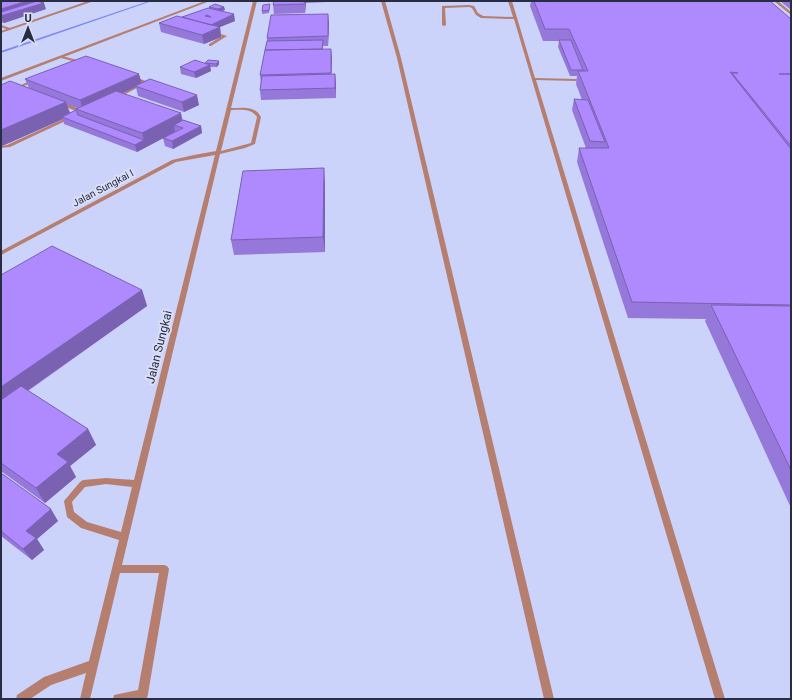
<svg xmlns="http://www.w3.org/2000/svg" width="792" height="700" viewBox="0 0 792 700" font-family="Roboto,sans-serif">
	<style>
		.built { fill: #cbd3fb }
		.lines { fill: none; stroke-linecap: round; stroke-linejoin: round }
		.stream { fill: #7c88f9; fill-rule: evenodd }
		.service { fill: #b67e6e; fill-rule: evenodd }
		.minor { fill: #b67e6e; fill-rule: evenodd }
		.wall { fill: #9677da; fill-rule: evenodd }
		.shaded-wall { fill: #7a61b2 }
		.building { fill: #ae8afe; stroke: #7a61b2; fill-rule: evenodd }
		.labels { text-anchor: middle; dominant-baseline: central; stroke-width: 4; stroke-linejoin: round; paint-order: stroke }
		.far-street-label { font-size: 10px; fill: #292d43; stroke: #dadff7 }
		.street-label { font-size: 12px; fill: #292d43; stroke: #dadff7 }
	</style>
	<rect width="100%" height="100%" fill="#dadff7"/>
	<path class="built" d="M1,1H791V699H1Z"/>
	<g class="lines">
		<path class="stream" d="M149,1H152L1,53V51Z"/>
		<path class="service" d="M253,1H257L231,108C244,108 254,105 261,117L255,144L245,148L220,154L122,565H164L167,566L169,569L148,694L147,698L144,699H113L114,695L138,690L159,573H120L90,699H80L86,673L51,685L30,699H16L17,695L44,677L89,661L119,540L81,528L67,517L64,501L80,482L83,480L106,478L134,480L215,155L176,162L3,254L1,255V251L172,160L194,155L216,151ZM231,110C240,110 251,108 257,117L251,143L221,151ZM106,484L132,487L121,532L87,522L74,512L72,502L85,487Z
			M381,1H385L401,58L554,699H544L397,58Z
			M508,1H512L535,78L576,79L578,80L576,81L536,80L725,699H715L514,19L481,18L476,15L472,8L469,7L445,8L446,25L444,26L442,25V6L469,5L474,6L478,13L483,16L513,17Z
			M774,1H778L791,12V15Z
			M1,25L10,28L11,29L9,30L1,27Z
			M211,31L227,36L211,46H209V44L222,36L211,33Z
			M62,56L85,62L86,63L84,64L61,58L60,57Z
			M131,76H133L148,82L118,98H114V96L142,82L131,78Z
			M34,79L37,80L24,86L30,89V91H26L19,86Z
			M58,101H62L79,109H84L86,110C78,114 67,107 58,103Z
			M70,116L74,117L10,147L1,148V146L7,145Z"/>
		<path class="minor" d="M88,1H94L1,33V31Z
			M205,1H210L1,81V78Z"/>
	</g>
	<path class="wall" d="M1,1L46,9L4,23L1,22Z
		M274,1H327V2L306,3L305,13L274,14L273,5Z
		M531,1H770L791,19V508L705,321L706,319L628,318L577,162L579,148H586L572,110L574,99L582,100L576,84L577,76H570L558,47L559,41H543L530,6Z
		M780,1H791V10Z
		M209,7H224L225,10L221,11L235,21L220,27L221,37L204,44L161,32L159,23L182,17L209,8Z
		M270,7L269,13L262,14V11Z
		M329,23L328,46H323V49L332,58L331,74H335L336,98L261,100L260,90L261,83L260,75L267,41V38Z
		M219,61V64L217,67H210L211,71L196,78L181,74L180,67Z
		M25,79L142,83L199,105L184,112L138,96L136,87L122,93L183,120L201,126L202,133L173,149L165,146L163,138L137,152L64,124L63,119L2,146H1V85L29,88ZM66,104L77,108L76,109V110L70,113Z
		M325,183V252L234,255L231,240Z
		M1,275L142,290L147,306L28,391L88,429L96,445L70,466L76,477L45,503L1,471Z
		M1,473L58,521L37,539L44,550L32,560L1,536Z"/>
	<path class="shaded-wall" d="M27,1H37L44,3L46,9L4,23L1,16V9Z
		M305,1H306V3L305,13Z
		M224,7L225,10L218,12V9Z
		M234,14L235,21L220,27L221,37L204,44L202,35L211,25Z
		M328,14L329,23L328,46Z
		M331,49L332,58L331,83Z
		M219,61V64L217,67L216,64Z
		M210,65L211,71L196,78L194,72Z
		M139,74L142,84L135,86L136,87L83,110L80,100Z
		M335,74L336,84V98L335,88Z
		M197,95L199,105L184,112L182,102Z
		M66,102L71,116L62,117L63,119L2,146L1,143V130Z
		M181,113L184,127L174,125L175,132L137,152L135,145L144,140L142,133Z
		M201,126L202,133L173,149L172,141Z
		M324,168L325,183V252L323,237Z
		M142,290L147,306L1,409V387Z
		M88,429L96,445L70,466L76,477L45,503L36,488L57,454Z
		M51,509L58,521L37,539L44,550L32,560L23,549L26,531Z"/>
	<path class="building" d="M1,1H27L1,9Z
		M37,1L44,3L1,16V12Z
		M274,1H305L304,4L273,5Z
		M534,1H770L791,19V74H779H791V146L732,73H738L730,72L791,149V305L632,302L579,148H609L578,71H588L569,29H545Z
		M215,4L224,7L218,9L209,7Z
		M270,4L269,10L262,11L263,5Z
		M208,8L234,14L211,25L182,17ZM207,15L211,17H210L205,16Z
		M328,14V36L267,38L271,15Z
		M177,16L220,27L202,35L159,23Z
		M323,40L322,49L265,50L267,41Z
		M559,40H571L583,70H571Z
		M331,49V73L260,75L265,50Z
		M86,56L139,74L80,100L25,79Z
		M195,60L210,65L194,72L180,67Z
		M208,60L219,61L216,64L205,63Z
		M335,74V88L260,90L262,76Z
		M150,79L197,95L182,102L135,86Z
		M10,81L66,102L1,130V85Z
		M116,91L181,113L142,133L76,109Z
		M574,99L588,100L605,142L590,141Z
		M76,110L78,115L144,140L135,145L62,117Z
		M183,120L201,126L172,141L163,138L183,128L174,125Z
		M324,168L323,237L231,240L243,171Z
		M52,246L142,290L1,387V275Z
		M711,305L791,306V470Z
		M21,386L88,429L57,454L68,462L36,488L1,463V400Z
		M1,473L51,509L26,531L36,538L23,549L1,531Z"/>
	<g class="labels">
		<g class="far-street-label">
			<text transform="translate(103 188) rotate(-28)">Jalan Sungkai I</text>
		</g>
		<g class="street-label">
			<text transform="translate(159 347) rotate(-76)">Jalan Sungkai</text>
		</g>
	</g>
	<rect width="792" height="700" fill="none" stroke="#292d43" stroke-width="4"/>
	<g transform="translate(28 28)" stroke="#dadff7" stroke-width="3" paint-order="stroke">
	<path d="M0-3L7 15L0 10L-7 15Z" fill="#292d43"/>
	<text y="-6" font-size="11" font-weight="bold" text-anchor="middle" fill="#292d43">U</text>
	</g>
</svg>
